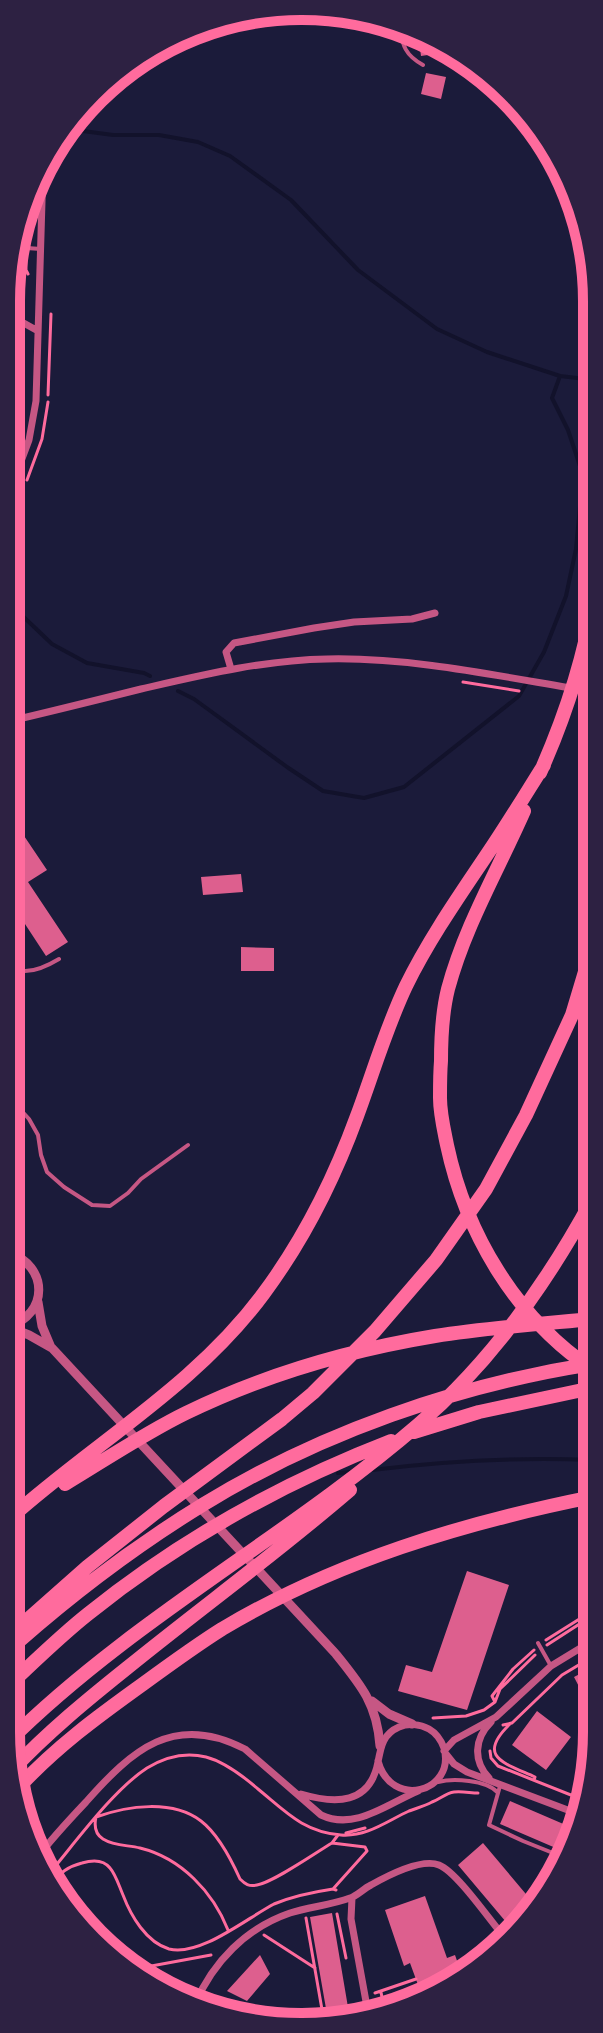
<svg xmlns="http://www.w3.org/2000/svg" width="603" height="2033" viewBox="0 0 603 2033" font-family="Raleway,sans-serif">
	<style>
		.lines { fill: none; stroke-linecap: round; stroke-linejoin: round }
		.stream { stroke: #12122b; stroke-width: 4 }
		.building { fill: #dd5f8e }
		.path { stroke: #ff6b9d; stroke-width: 3 }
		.service { stroke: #c65784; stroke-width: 4 }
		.minor { stroke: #c65784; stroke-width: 7 }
		.tertiary { stroke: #c65784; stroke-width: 9 }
		.motorway { stroke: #ff6b9d; stroke-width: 14 }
		.rim { fill: none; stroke: #ff6b9d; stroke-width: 10 }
	</style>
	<rect width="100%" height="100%" fill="#1b1b3a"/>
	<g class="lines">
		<path class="stream" d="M68,129L113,135H159L198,142L230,156L291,200L358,270L437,329L487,352L560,376L594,380
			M10,604L52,644L87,663L144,673L150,676
			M178,691L194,699L287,767L323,791L364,798L404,787L519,696L544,652L566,596L576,549L581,496L580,466L568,430L552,398L560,376
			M372,1470C445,1461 518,1457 592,1460
			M338,1473L351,1472"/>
	</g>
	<path class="building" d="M418,34L447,45L448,52L421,56Z
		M426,73L446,77L441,99L421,94Z
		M10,815L47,870L28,882L68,942L46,956L25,924L19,928L9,913Z
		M241,874L243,892L203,895L201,877Z
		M241,947L274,948V971H241Z
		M467,1571L509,1585L467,1710L398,1691L406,1665L432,1672Z
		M591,1668V1710L574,1677Z
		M537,1711L571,1737L546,1770L512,1745Z
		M510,1801L575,1829L565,1852L500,1824Z
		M483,1843L536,1906L511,1928L458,1865Z
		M425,1896L447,1958L455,1955L463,1978L415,2000L413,1996L421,1993L410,1963L404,1966L385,1910Z
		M332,1913L350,2019L328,2020L310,1917Z
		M260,1955L270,1974L247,2001L227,1991Z"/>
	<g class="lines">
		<path class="path" d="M54,167L55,140
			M22,220L21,225L26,229V239
			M26,254V270L28,274
			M48,395L51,314
			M27,480L42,439L48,402
			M11,511L20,494
			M463,682L519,691
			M546,1640L581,1618L592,1614
			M547,1645L581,1623L592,1618
			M494,1700L492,1696L513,1669L534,1650
			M433,1718L466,1716L484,1710L495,1702L500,1689L535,1655
			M511,1723C475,1757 504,1763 535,1777L534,1780
			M503,1725L512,1723L562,1675L592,1657
			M490,1751L491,1758L498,1766L586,1801
			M346,1833L365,1828
			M332,1843L365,1847L367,1851L333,1889
			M48,1875C75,1843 113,1790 147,1768C165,1757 186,1752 206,1757C225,1762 243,1776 258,1789C285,1811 303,1832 341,1835C367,1837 387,1821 409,1811C417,1808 425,1806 432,1802C440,1799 446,1793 454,1792C462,1791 471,1793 478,1793
			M53,1883C59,1873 70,1866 82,1863C92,1860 103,1859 110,1868C116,1875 119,1886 123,1895C131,1916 146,1942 169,1949C200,1957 247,1918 274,1904C293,1896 313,1892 333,1889L336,1890
			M337,1914L346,1958
			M306,1918L324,2021
			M228,1930C213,1892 181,1858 140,1848C128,1845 114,1846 103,1839C95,1834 94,1826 96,1817C127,1806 172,1799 201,1821C218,1834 231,1859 240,1879C245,1884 249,1887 257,1885C274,1882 315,1853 332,1843L338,1835
			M264,1935L315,1968
			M135,1969L211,1955
			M381,1992L385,2014
			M375,1993L416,1979"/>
		<path class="service" d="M399,27C403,46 405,55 423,65
			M12,247L41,249
			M9,969C14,968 18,970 23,971C36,972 49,965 59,959
			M8,1096L29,1119L38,1135L41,1155L47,1172L64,1187L92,1205L110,1206L128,1193L141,1179L188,1145
			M538,1643L551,1666
			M438,1782C453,1778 486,1780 497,1792
			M500,1786L489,1825L523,1841L563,1857"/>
		<path class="minor" d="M11,316L38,331
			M11,488L29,440L36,401L43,168
			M231,669L226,652L234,643L314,628L354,622L412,619L435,613
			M10,721C53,711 97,700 141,689C202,675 264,660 327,659C415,657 507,678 594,692
			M444,1751L454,1740L496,1717L551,1666L592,1641
			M446,1754L454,1764L467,1772L581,1815
			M489,1778C473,1761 474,1739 491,1722
			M301,1794C335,1804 370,1805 378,1762C381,1746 383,1734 399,1727C408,1723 420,1724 429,1729C436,1733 441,1740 444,1748C456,1792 391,1810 378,1761
			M37,1858C52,1838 69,1820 86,1802C132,1750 174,1712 245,1749L321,1815C355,1831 387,1804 418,1791
			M352,1898L351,1919L369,2018
			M195,2004C213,1962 246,1928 290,1913C309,1907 331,1905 350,1898C357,1896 363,1889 371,1885C387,1876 421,1858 439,1865C457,1872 491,1922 505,1938"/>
		<path class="tertiary" d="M38,1302L42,1326L50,1345
			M8,1327C49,1314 49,1266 8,1252
			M9,1327L29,1335L52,1348L335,1653C361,1685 377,1704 380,1746
			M372,1701L389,1714L412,1724"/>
		<path class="motorway" d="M540,773C565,717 584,659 594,598
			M524,811C498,870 465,926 448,989C442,1013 441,1037 441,1061C440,1073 440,1085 440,1098C440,1114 444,1130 447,1145C466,1234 516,1318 592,1369
			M414,1432L479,1412L592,1388
			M65,1484C105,1460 145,1433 186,1413C264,1375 350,1350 435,1336C487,1328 540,1324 592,1319
			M7,1521C92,1444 195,1387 264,1293C304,1239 334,1179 357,1116C373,1073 386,1028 406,986C430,937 462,892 492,847C510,820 527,792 544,765
			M18,1642C76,1591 137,1545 204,1504C320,1433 457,1385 592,1364
			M6,1645L26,1621L87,1567L164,1506L282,1419L313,1393L375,1331L436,1260L486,1189L526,1115L572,1015L593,945
			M6,1688C33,1663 59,1637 88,1614C180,1540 282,1483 391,1441
			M8,1742C132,1619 288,1537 419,1424C490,1363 548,1281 592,1200
			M13,1769C48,1732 87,1700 127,1668C201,1608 278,1552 350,1490
			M17,1789C56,1747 97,1717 143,1684C169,1665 195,1646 222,1629C336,1561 463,1523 592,1497"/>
	</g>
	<path d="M0 0H603V2033H0ZM301 20H302A281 281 0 0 1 583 301V1732A281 281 0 0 1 302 2013H301A281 281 0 0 1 20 1732V301A281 281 0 0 1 301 20Z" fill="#2d2142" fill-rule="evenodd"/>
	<path class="rim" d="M301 20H302A281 281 0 0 1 583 301V1732A281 281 0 0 1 302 2013H301A281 281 0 0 1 20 1732V301A281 281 0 0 1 301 20Z"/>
</svg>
